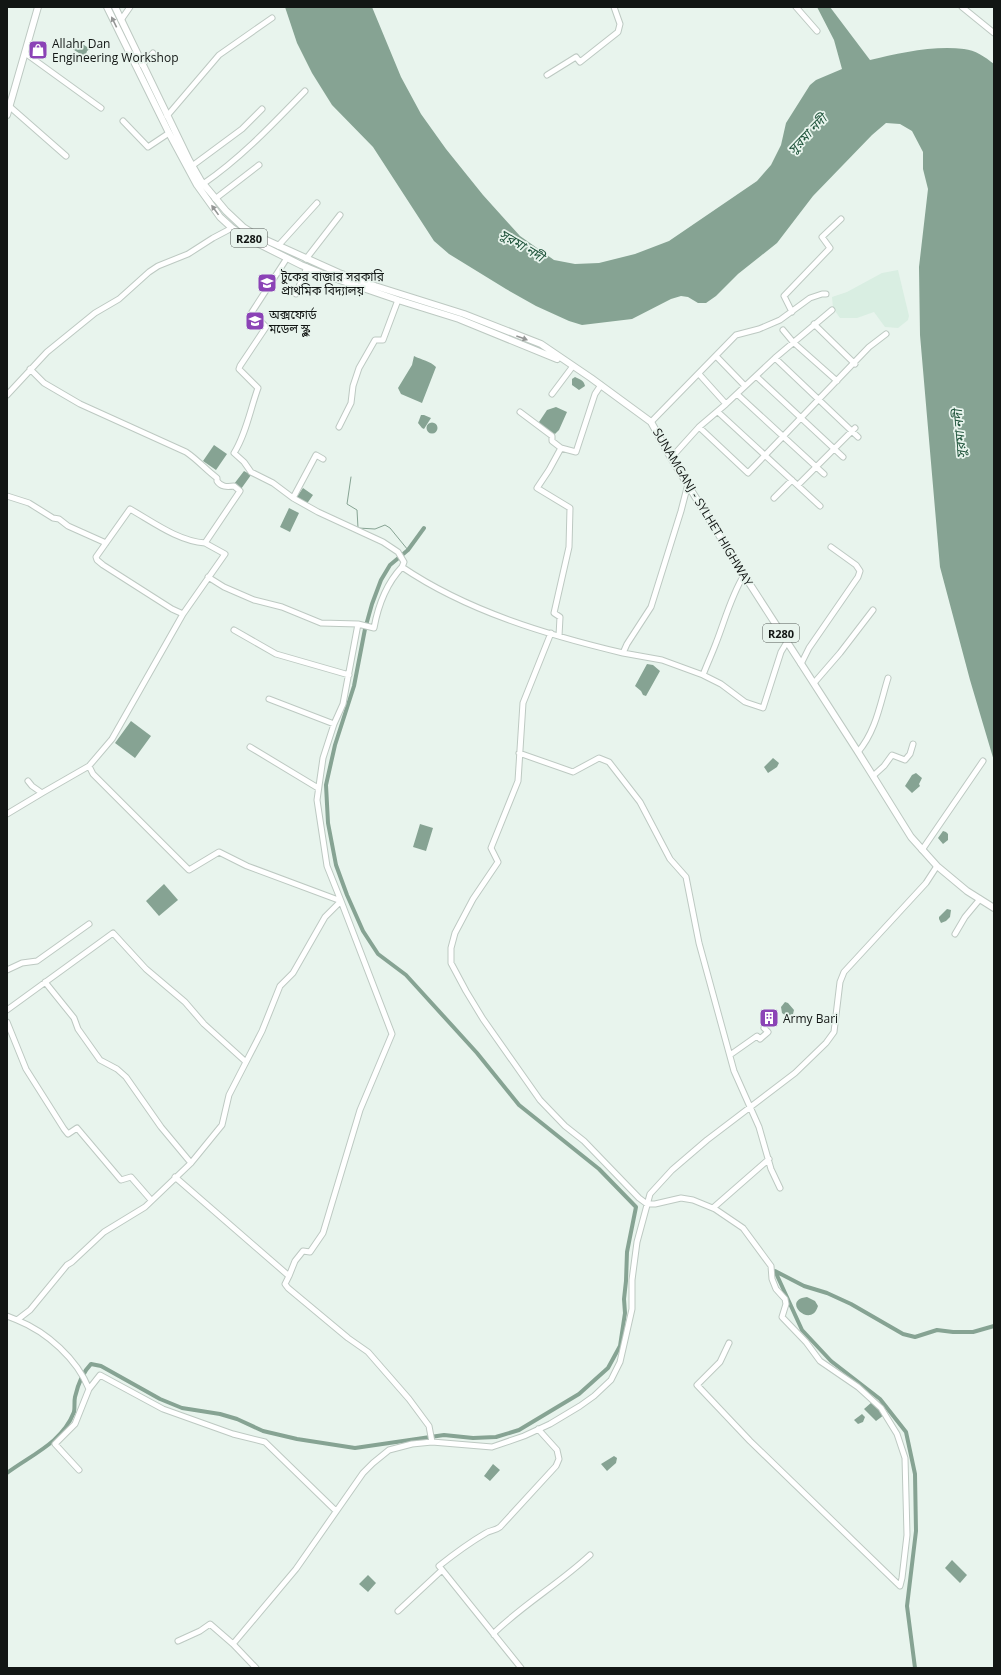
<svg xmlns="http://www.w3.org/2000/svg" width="1001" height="1675" viewBox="0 0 1001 1675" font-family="'Open Sans','Noto Sans Bengali',sans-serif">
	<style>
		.built { fill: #d9eee2 }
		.water { fill: #86a393 }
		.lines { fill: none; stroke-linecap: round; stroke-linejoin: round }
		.stream { stroke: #86a393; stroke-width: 1 }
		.canal { stroke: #86a393; stroke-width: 4 }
		.minor-casing { stroke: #bdc9c2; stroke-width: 7 }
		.major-casing { stroke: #bdc9c2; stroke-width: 8 }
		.minor { stroke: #fff; stroke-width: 5 }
		.major { stroke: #fff; stroke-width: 6 }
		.oneway { fill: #949695 }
		.labels { text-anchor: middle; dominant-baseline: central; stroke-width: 3.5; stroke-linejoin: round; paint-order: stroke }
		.shield { fill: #e8f4ed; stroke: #525955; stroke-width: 1 }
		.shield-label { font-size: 11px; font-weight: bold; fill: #121614 }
		.poi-label { font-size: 12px; fill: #121614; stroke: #e8f4ed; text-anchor: start }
		.street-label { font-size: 12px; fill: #121614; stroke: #e8f4ed }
		.water-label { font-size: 13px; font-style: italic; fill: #1d5239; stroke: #e8f4ed }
	</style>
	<rect width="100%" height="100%" fill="#e8f4ed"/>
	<path class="built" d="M898,270L909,316L908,320L898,328L885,327L874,312L857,318H840L833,308L832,297L847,292L882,273Z"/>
	<path class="water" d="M285,7H372L401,77L421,114L446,149L483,195L520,236L554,260L575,264L599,263L635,254L669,241L757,181L771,165L781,145L786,123L810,85L816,80L842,69L834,40L817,7H830L870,60C898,53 935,45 964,49C975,50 985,57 994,64V761L970,680L940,567L920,335L919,267L928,189L923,169V152L912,131L900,124L886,123L872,135L813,196L777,243L738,274L716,296L706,303H698L688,297L681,296L671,299L632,319L582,325L569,321L536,306L506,289L449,254L434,241L373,147L332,105L312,73L297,43Z
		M75,39L90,49L87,51L85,57L71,48Z
		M414,356C422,360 430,361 436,367L422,403L401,394L398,388L412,365Z
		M575,377C579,379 584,380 585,386L579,390L572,385V379Z
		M556,407L567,412L559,430L555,434L540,426L539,422L547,410Z
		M421,415H424L431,418L424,429L422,428L418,423Z
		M426.5 428a5.5 5.5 0 1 1 11 0a5.5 5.5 0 1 1-11 0Z
		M214,445L227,454L216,470L203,461Z
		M244,471L251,475L241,489L234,484Z
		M303,488L313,495L306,505L296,498Z
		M289,508L299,513L290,532L280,527Z
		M647,664L653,665L660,671L646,696L643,695L641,691L635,686Z
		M131,721L151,736L135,758L115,743Z
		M773,758L779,763L777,767L768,773L764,767Z
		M916,773L922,778L919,784L920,786L912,793L905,786L912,775Z
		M420,824L433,828L426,851L413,847Z
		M943,831L946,832L948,834V840L943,844L938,838Z
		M164,884L178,900L159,916L146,901Z
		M947,909L951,910L950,917L946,921L941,923L939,919V917Z
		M785,1002L788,1003L794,1010L793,1014C789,1016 785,1016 782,1013L781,1007Z
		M807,1297L815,1301L818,1306C811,1330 780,1300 807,1297Z
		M872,1402L884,1415L876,1421L864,1409Z
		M862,1414L865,1417L863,1422L858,1424L854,1420Z
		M614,1456L617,1458L616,1463L607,1471L601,1464Z
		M493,1464L500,1470L490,1481L484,1476Z
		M952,1560L967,1575L960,1583L945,1568Z
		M368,1575L376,1583L368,1592L359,1584Z"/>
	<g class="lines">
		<path class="stream" d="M351,477L347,504L357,510L358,528L375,529L385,525L390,528L408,550"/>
		<path class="canal" d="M7,1473C31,1455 62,1443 74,1412C75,1407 74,1401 75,1397C78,1384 82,1373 91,1364L101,1366L160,1399L182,1408L220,1414L237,1419L263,1431L297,1439L355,1448L444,1435L473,1438L496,1437L519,1430L579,1394L608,1368L620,1346L625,1313L624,1299L626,1281L627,1252L636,1207L599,1169L519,1105L477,1053L406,975L378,954L363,931L347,895L336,865L328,823L326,785L335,745L354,686L365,629L372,604L381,580L390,565L408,550L424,528
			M915,1668L907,1606L916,1531L915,1474L906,1432L880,1399L831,1361L802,1330L775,1271L804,1286L827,1293L851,1304L903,1334L915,1337L937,1330L953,1332H973L994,1326"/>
		<defs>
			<path id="minor" d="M796,7L817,31
				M962,7L994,33
				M121,20L130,7
				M25,53L101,108
				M142,65L153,53
				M547,75L576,57L580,62L618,32L620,24L614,7
				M9,106L66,156
				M167,116L219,55L272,18
				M123,121L148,147L169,133
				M192,166L242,129L262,109
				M203,184C241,158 273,124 305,91
				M215,199L259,165
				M278,246L317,203
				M287,258L252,312L266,327L240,366L239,369L258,388C250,410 246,434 234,453L244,462L251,472L273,483L293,498
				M306,259L340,215
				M296,294L307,267
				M792,312L784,296L830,248L822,237L841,219
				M814,324L855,364
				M783,330L793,342L837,381
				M716,356L745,386
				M775,358L858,437
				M30,369L44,383L80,404L186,452C198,460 206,470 217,478V481C221,487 227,487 234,486L240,491L205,543L225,554L183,614L112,739L89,766
				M699,374L726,404
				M756,376L843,457
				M552,394L573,366
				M737,394L824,474
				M7,395L47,352L95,313L119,299L149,272L158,266L188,254L213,238L232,228
				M520,412L552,436V441L561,448
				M718,412L820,506
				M651,422L736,335L759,329L780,320L810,298L822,294H826
				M339,427L351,403L353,386L359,368L375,340H383L398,300
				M699,427L748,473L869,347L886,334
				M671,458L699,427L726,404L775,358L832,310
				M323,459L316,455L293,498L318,512L383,542L398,552L404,562L402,567
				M798,485L855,428
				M7,496L29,503L53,518L59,519L68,526L106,543
				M774,498L792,480
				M208,577L224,587L254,600L282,607L321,623L358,624
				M183,614L172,609L103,565L97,560L96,557L130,509C153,522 178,541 205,543
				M234,630L276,654L349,675
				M551,633L523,703L518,781L491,848L498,862L473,899L455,933L451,948V963L466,991L483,1019L540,1100L565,1126L584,1141L639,1198L647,1204H655L681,1198L693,1200L715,1209L743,1228L771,1266L772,1279L776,1289L785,1299L786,1304L782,1317L806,1342L820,1361L858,1387L881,1408L897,1434L905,1458L907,1535L902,1578L900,1586L750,1441L697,1385L720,1362L729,1343
				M559,636L560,617L554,613L569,547L570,508L537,488L549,470L561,448L576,452L595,394L601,385
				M623,653L662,660L703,675C707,664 712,654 716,643C725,620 731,596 744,575
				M801,664L809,648L858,577L860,571L856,565L831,547
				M703,675L721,684L745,702L763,708L781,652L787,642
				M814,683L840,653L873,610
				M269,699L334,724L343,704L358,624L374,628C378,606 387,583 402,567C467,611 547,635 623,653L627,644L651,607L681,511L688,484
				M250,747L318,788
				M858,752C876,731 880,704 888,678
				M519,753L573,772L599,758L609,762L640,802L670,859L686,877L699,943L734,1071L759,1127L771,1169L780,1188
				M873,776L884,766L892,755L905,760L910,754L913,744
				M28,781L32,786L42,793L89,766L93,774L189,870L219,852L247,866L341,901L327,866L317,800L323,758L334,724
				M7,814L42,793
				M922,850L983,761
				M955,934L965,917L980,899
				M7,970L22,963L37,961L89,924
				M45,982L74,1018L78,1029L100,1060L117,1069L126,1077L161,1127L191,1163
				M7,1010L113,933L146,969L185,1002L204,1024L246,1062L229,1095L222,1125L191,1163L145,1207L104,1232L72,1262L67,1265L30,1310L17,1320L7,1316
				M7,1022L26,1069L64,1129L68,1134L77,1128L121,1180L131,1177L151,1200
				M730,1055L757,1036L760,1039L768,1032L764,1028
				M246,1062L262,1031L280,986L293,973L325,917L341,901L392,1034L360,1110L323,1233L310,1252L303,1251L295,1261L289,1276
				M175,1177L289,1276L285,1284L288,1288L348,1338L368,1352L409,1399L429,1426L432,1442
				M713,1208L769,1159
				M17,1320C47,1332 77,1359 89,1389L75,1424L55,1444L79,1470
				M89,1389L100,1375L163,1409L233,1434L265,1442L336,1511
				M398,1611L442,1570
				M494,1635L495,1632C524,1604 560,1583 590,1555
				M178,1641L200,1631L210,1624L233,1644L256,1668
				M233,1644L296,1569L363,1473L373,1463L389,1450L412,1444L432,1442L492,1447L524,1436L550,1424L580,1406L594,1396L611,1380L620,1362L625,1340L632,1309V1280L637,1242L650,1194L672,1170L707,1140L795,1073L826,1043L834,1032L840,982L844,972L926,883L937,866
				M521,1668L439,1566C454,1554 469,1543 486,1533C490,1530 495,1531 500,1527L556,1466L559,1459L557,1450L538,1429"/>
			<path id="major" d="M107,7L169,133L197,185L220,217L232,228L247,238L301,265L328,276L398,300L459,319L557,359
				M115,7L189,160L201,181L226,211L243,227L257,236L339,273L375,286L464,314L541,344L591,378L651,422L671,458L744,575L858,752L911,837L937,866L967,891L994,908
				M7,115L38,7"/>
		</defs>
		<use href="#minor" class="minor-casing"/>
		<use href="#major" class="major-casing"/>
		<use href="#minor" class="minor"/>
		<use href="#major" class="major"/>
	</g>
	<defs><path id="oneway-solid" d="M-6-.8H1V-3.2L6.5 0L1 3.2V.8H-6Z"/></defs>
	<g class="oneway">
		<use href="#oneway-solid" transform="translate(114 22) rotate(-116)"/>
		<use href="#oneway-solid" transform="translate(215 210) rotate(-126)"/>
		<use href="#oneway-solid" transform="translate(522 338) rotate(20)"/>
	</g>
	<defs>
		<symbol id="shop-square" viewBox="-11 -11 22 22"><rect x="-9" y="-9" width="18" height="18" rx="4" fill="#8b43b6" stroke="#e8f4ed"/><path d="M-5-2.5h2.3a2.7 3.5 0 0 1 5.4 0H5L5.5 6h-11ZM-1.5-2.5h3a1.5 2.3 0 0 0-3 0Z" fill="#fff"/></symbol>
		<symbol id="school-square" viewBox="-11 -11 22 22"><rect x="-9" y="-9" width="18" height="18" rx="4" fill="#8b43b6" stroke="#e8f4ed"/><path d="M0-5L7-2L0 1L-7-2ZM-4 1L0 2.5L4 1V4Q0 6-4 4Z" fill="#fff"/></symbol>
		<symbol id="building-square" viewBox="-11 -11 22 22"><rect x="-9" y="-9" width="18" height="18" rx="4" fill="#8b43b6" stroke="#e8f4ed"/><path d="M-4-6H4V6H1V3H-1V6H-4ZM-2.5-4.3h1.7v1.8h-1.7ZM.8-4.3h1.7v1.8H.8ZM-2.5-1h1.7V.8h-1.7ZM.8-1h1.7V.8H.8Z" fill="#fff"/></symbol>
	</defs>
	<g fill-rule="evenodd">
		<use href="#shop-square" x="27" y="39" width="22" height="22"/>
		<use href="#school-square" x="256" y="272" width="22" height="22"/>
		<use href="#school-square" x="244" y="310" width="22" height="22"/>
		<use href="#building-square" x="758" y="1007" width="22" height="22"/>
	</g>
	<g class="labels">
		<g class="shield">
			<rect x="231" y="229" width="36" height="18" rx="3"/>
			<rect x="763" y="624" width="36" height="18" rx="3"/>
		</g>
		<g class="shield-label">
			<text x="249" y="238">R280</text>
			<text x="781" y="633">R280</text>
		</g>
		<g class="poi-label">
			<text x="52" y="43">Allahr Dan<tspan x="52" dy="14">Engineering Workshop</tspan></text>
			<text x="281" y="276">টুকের বাজার সরকারি<tspan x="281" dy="14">প্রাথমিক বিদ্যালয়</tspan></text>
			<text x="269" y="314">অক্সফোর্ড<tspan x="269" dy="14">মডেল স্কুল</tspan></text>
			<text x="783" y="1018">Army Bari</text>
		</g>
		<g class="street-label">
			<text transform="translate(703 507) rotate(59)">SUNAMGANJ - SYLHET HIGHWAY</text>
		</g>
		<g class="water-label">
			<text transform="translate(807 134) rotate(-46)">সুরমা নদী</text>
			<text transform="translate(522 245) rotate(31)">সুরমা নদী</text>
			<text transform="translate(959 434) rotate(-95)">সুরমা নদী</text>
		</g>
	</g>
	<rect width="1001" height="1675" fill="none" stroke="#121614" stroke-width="16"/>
</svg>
